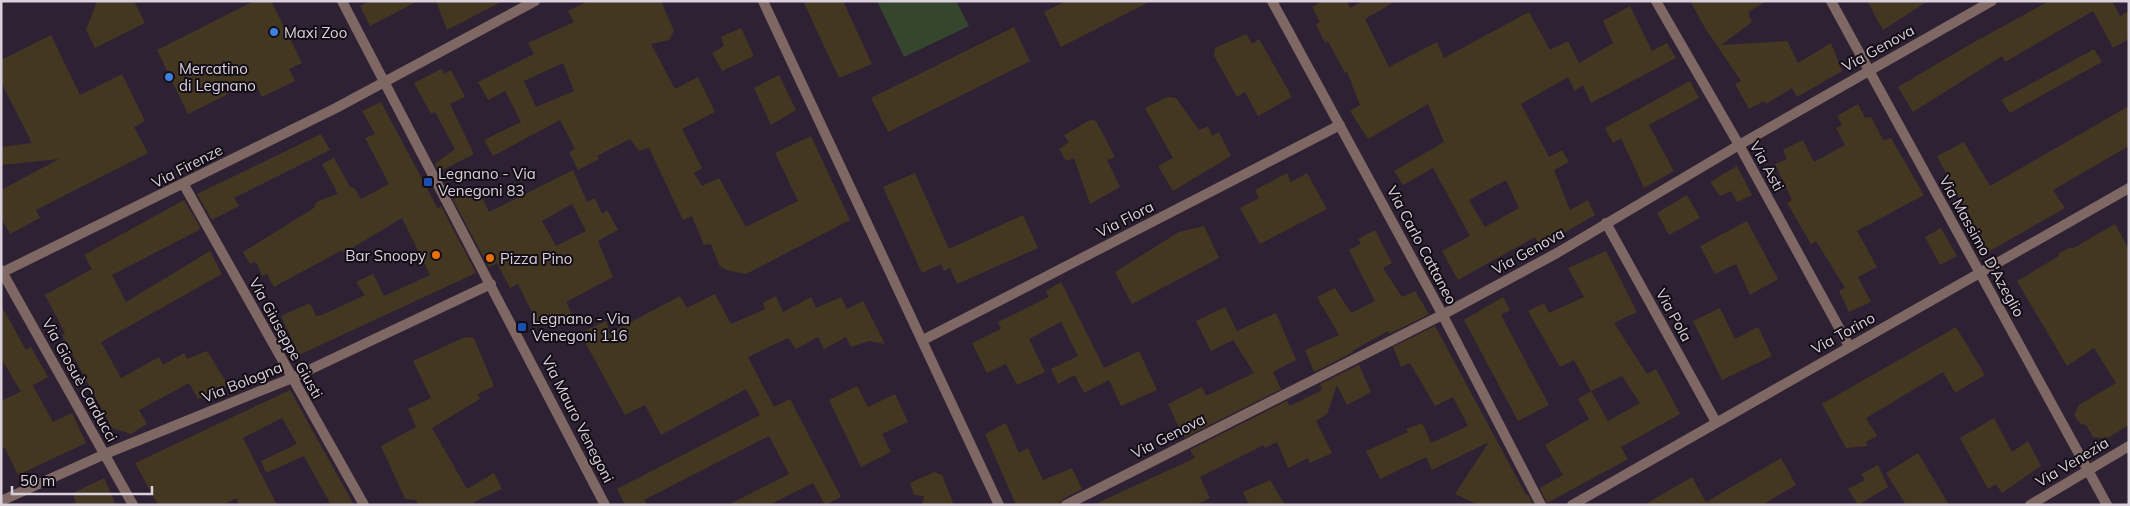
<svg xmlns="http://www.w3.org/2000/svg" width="2130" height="506" viewBox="0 0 2130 506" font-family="Mulish,sans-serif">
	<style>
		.green { fill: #34462e }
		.building { fill: #443722; fill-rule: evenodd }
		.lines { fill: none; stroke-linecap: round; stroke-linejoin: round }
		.minor { stroke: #7f6864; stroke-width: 10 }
		.tertiary { stroke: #7f6864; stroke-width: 10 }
		.shop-dot { fill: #3f7fe0; stroke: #130d15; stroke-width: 2 }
		.transit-dot { fill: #1a4fb4; stroke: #130d15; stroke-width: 2 }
		.food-dot { fill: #e8710a; stroke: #130d15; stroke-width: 2 }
		.labels { text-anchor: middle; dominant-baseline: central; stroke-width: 4; stroke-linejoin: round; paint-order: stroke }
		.poi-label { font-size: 15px; fill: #dad1dd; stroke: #130d15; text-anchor: start }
		.street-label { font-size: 15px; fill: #dad1dd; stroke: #130d15 }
	</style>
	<rect width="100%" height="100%" fill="#2e2133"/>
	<path class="green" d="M877,1H956L969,26L904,57Z"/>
	<path class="building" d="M97,1H134L145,23L95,48L86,30Z
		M254,1H271L302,63L289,69L295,81L262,97L254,81L188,114L157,50Z
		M370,1H418L370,26L360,6Z
		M436,1H503L447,30Z
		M588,1H661L674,31L669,40L651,44L675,89L698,77L715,112L682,129L702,168L694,173L702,186L719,178L746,227L798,201L775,153L811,136L850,220L746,274L726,270L719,265L711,244L704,245L692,216L683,220L649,148L639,151L630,139L597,156L599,159L578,170L569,152L575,149L560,120L493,156L484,140L521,122L505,91L488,100L478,82L534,54L528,43L574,22L568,11ZM563,63L574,91L536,107L524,81Z
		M803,1H843L872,64L839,78Z
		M1066,1H1151L1061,47L1044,12Z
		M1323,1H1347L1350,8L1363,1H1396L1365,19L1389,67L1437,42L1444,58L1529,12L1550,50L1568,41L1579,63L1613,43L1603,21L1630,6L1652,51L1667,43L1676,58L1591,103L1583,85L1575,91L1568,77L1521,104L1549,157L1562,150L1569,162L1554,170L1570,210L1588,200L1595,215L1540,247L1535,237L1458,280L1442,251L1470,236L1433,168L1403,185L1394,171L1444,142L1428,104L1368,139L1350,111L1360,105L1347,72L1345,73L1328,41L1325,43L1316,24L1320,22L1312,7ZM1506,180L1519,208L1485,227L1469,200Z
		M1690,1H1767L1748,12L1752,22L1721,45L1787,41L1798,63L1831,43L1842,71L1797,97L1792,88L1766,104L1764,101L1749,109L1735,84L1741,81L1705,28Z
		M1867,1H1928L1883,30Z
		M2049,1H2112L2120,16L2129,11V39L2113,48L2093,11L2005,62L2002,56L1913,112L1898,87L1969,45Z
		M1014,27L1030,61L888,132L871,98Z
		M741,28L754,56L722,71L712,53L724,46L721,37Z
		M1246,34L1252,44L1259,39L1292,97L1258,116L1245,92L1237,97L1214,56L1215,48Z
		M51,35L80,95L122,74L145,121L134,127L148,153L36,210L40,218L10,234L1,218V190L59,159L1,165V147L32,143L1,82V60Z
		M2094,49L2102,62L2010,113L2001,100Z
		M441,69L444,74L451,70L465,97L450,104L474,154L439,172L435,164L455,149L435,112L431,114L414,83Z
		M779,75L796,110L771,125L754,88Z
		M1690,81L1699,98L1649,125L1674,171L1644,188L1621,138L1613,143L1605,128Z
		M1167,97L1176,98L1199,130L1208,126L1212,136L1219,132L1231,156L1173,191L1158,166L1173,158L1145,108Z
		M381,102L438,209L441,206L476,273L299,355L281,316L310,303L316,316L324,314L365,295L356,282L373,274L384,296L430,275L402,218L344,253L342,250L274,287L267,274L262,276L256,262L250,264L243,252L314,208L316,202L338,194L322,164L334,158L350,187L354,188L361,199L389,184L365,138L375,134L362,111Z
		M1858,104L1865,118L1871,117L1883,140L1891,138L1924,195L1857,231L1877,267L1858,277L1871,302L1849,312L1839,291L1845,288L1816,241L1811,244L1787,203L1792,200L1775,164L1787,159L1783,150L1803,140L1814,162L1845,145L1836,128L1842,125L1837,116Z
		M2129,106V146L2053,190L2065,208L1988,252L1937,156L1964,142L1990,186Z
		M1090,120L1096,121L1115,157L1107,160L1120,187L1090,204L1074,158L1066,161L1059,149L1069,142L1064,135Z
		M321,134L330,150L234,198L239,206L212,220L197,194Z
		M1737,166L1752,195L1737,202L1731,191L1720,196L1710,182Z
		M573,170L587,202L595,198L602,214L607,210L618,230L598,241L613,277L566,302L574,318L559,327L538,324L518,284L510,288L497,263L489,267L453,200L477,186L489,212ZM572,204L586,231L556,246L542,221Z
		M915,173L949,249L1023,215L1038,248L957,284L950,268L944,271L941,264L922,273L883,187Z
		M1287,173L1291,182L1307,173L1327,209L1260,244L1240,208L1259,198L1255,190Z
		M1687,195L1700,218L1669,235L1657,213Z
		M184,200L200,227L199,230L112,275L126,302L210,251L222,274L101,342L121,378L159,357L163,365L184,353L187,359L207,351L228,385L198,399L189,383L139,410L147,424L131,434L112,428L62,335L65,333L45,295L92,269L84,255Z
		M1747,221L1778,279L1750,295L1736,264L1715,274L1700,246Z
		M2115,224L2129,249V425L2106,439L2093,437L2086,425L2081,424L2074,415L2079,405L2116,383L2094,348L2067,366L2017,281L2059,256L2058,254L2071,247L2072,249Z
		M1204,226L1219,258L1132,304L1115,272L1179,232Z
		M1941,228L1957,256L1940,265L1925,237Z
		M1375,230L1392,263L1383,268L1402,297L1415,291L1429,314L1389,334L1388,331L1352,351L1353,352L1314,372L1305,350L1339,335L1317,297L1335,288L1351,313L1375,301L1349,250L1361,244L1358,239Z
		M1606,251L1637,312L1614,323L1647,374L1656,369L1680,414L1621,447L1628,459L1547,503L1540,488L1563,475L1545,445L1589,419L1578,399L1591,391L1574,360L1560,367L1528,311L1544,303L1549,313L1584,297L1568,268ZM1622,376L1640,403L1608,421L1591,391Z
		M1061,282L1104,368L1139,351L1157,390L1121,406L1109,380L1084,393L1075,375L1058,384L1051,369L1078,356L1061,322L1029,339L1045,372L1017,385L1006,364L987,373L972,343L1001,329L998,322L1049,297L1046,291Z
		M715,294L731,324L765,309L763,303L776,296L783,312L811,297L816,308L841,297L847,309L863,301L885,344L869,341L851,347L846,337L824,349L818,337L796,349L788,338L748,357L774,407L790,399L841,497L825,505L813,483L769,505H728L789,474L769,436L644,500L647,505H625L617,489L760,415L746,389L661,435L645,405L625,415L580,333L606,321L610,333L680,296L687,308Z
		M1503,297L1510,310L1501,315L1549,405L1518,421L1464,320Z
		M1,305L26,350L31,347L48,377L21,392L1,358Z
		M1225,307L1237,331L1276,313L1296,360L1273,372L1281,389L1184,438L1168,404L1202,387L1206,396L1254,373L1233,340L1211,351L1196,321Z
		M1720,308L1735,339L1758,327L1772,356L1722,380L1693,321Z
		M1435,326L1526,495L1528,494L1533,505H1478L1455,494L1489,442L1432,470L1426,457L1380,479L1366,451L1408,432L1406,429L1422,423L1431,443L1468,426L1453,397L1435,406L1410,363L1401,367L1393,347Z
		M1956,327L1985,375L1955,393L1943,372L1866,418L1877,436L1866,442L1868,446L1846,448L1822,404Z
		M465,337L474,338L494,386L478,394L480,399L432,428L467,489L494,473L502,489L474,502L476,505H419L416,500L405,499L381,446L416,427L408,409L431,398L413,361Z
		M1359,365L1371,392L1347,405L1337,385L1327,414L1316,421L1332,453L1310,463L1308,458L1288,468L1277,442L1265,448L1264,445L1200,477L1210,498L1196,505H1093L1195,458L1190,450L1287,401L1290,406L1322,390L1320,384Z
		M33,386L53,422L72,413L86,443L18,475L5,448L1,449V401Z
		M857,386L868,407L895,394L908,422L882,434L891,452L861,467L829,400Z
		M290,390L354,505H331L304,456L266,473L261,461L297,444L282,418L243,438L277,505H239L236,498L224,505H158L135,463Z
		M1994,418L2012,452L2028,441L2041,466L2002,493L1996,484L1988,489L1960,438Z
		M1006,423L1019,453L1028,448L1043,480L1072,468L1082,489L1063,499L1059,505H1016L985,434Z
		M1918,453L1949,505H1906L1886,473Z
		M1781,458L1796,485L1762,505H1644L1692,477L1706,502Z
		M1878,465L1888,487L1858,505L1848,489L1865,480L1861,474Z
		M934,472L942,475L954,505H922L924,496L914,495L910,483Z
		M104,478L116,505H76L73,493Z
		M1270,480L1285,505H1249L1243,492Z"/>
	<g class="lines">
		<path class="minor" d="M763,1L999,505
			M1272,1L1439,308L1541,505
			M1656,1L1739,145L1849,346
			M1831,1L2107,505
			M184,185L364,505
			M1606,223L1716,422
			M1,270L133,505
			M1,273L336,108L535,1
			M923,340L1340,125
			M1,501L105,454L292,378L491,284
			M1066,505L1442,315L1557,253L1739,145L1992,1
			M1572,505L2129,188
			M2030,505L2129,446"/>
		<path class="tertiary" d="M342,1L605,505"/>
	</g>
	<g class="shop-dot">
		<circle cx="274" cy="32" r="5"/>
		<circle cx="169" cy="77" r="5"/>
	</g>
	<g class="transit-dot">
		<rect x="423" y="177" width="10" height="10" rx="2.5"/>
		<rect x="517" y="322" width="10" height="10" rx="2.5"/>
	</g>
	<g class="food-dot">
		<circle cx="436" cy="255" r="5"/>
		<circle cx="490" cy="258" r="5"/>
	</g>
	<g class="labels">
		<g class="poi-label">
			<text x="284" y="32">Maxi Zoo</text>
			<text x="179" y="68">Mercatino<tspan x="179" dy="17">di Legnano</tspan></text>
			<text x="438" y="173">Legnano - Via<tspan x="438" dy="17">Venegoni 83</tspan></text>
			<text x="426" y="255" text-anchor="end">Bar Snoopy</text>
			<text x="500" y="258">Pizza Pino</text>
			<text x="532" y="318">Legnano - Via<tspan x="532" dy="17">Venegoni 116</tspan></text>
		</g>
		<g class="street-label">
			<text transform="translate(1878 48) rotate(-29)">Via Genova</text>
			<text transform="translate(187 166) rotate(-27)">Via Firenze</text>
			<text transform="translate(1767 166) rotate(61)">Via Asti</text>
			<text transform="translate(1125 219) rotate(-27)">Via Flora</text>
			<text transform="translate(1422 245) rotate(62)">Via Carlo Cattaneo</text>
			<text transform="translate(1982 246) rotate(61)">Via Massimo D'Azeglio</text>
			<text transform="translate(1528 251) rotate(-29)">Via Genova</text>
			<text transform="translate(1674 315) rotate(61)">Via Pola</text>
			<text transform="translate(1843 333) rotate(-29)">Via Torino</text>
			<text transform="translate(286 338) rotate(61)">Via Giuseppe Giusti</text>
			<text transform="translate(80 380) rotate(61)">Via Giosuè Carducci</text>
			<text transform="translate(242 382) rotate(-22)">Via Bologna</text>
			<text transform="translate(578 419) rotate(63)">Via Mauro Venegoni</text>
			<text transform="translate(1168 436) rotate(-27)">Via Genova</text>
			<text transform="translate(2072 462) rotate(-31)">Via Venezia</text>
		</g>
	</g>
	<rect width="2130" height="506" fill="none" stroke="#dad1dd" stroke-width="5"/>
	<path d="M12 486v8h140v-8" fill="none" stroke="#dad1dd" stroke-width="2.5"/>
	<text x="20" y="486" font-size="15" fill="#dad1dd" stroke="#130d15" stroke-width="4" paint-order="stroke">50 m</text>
</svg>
